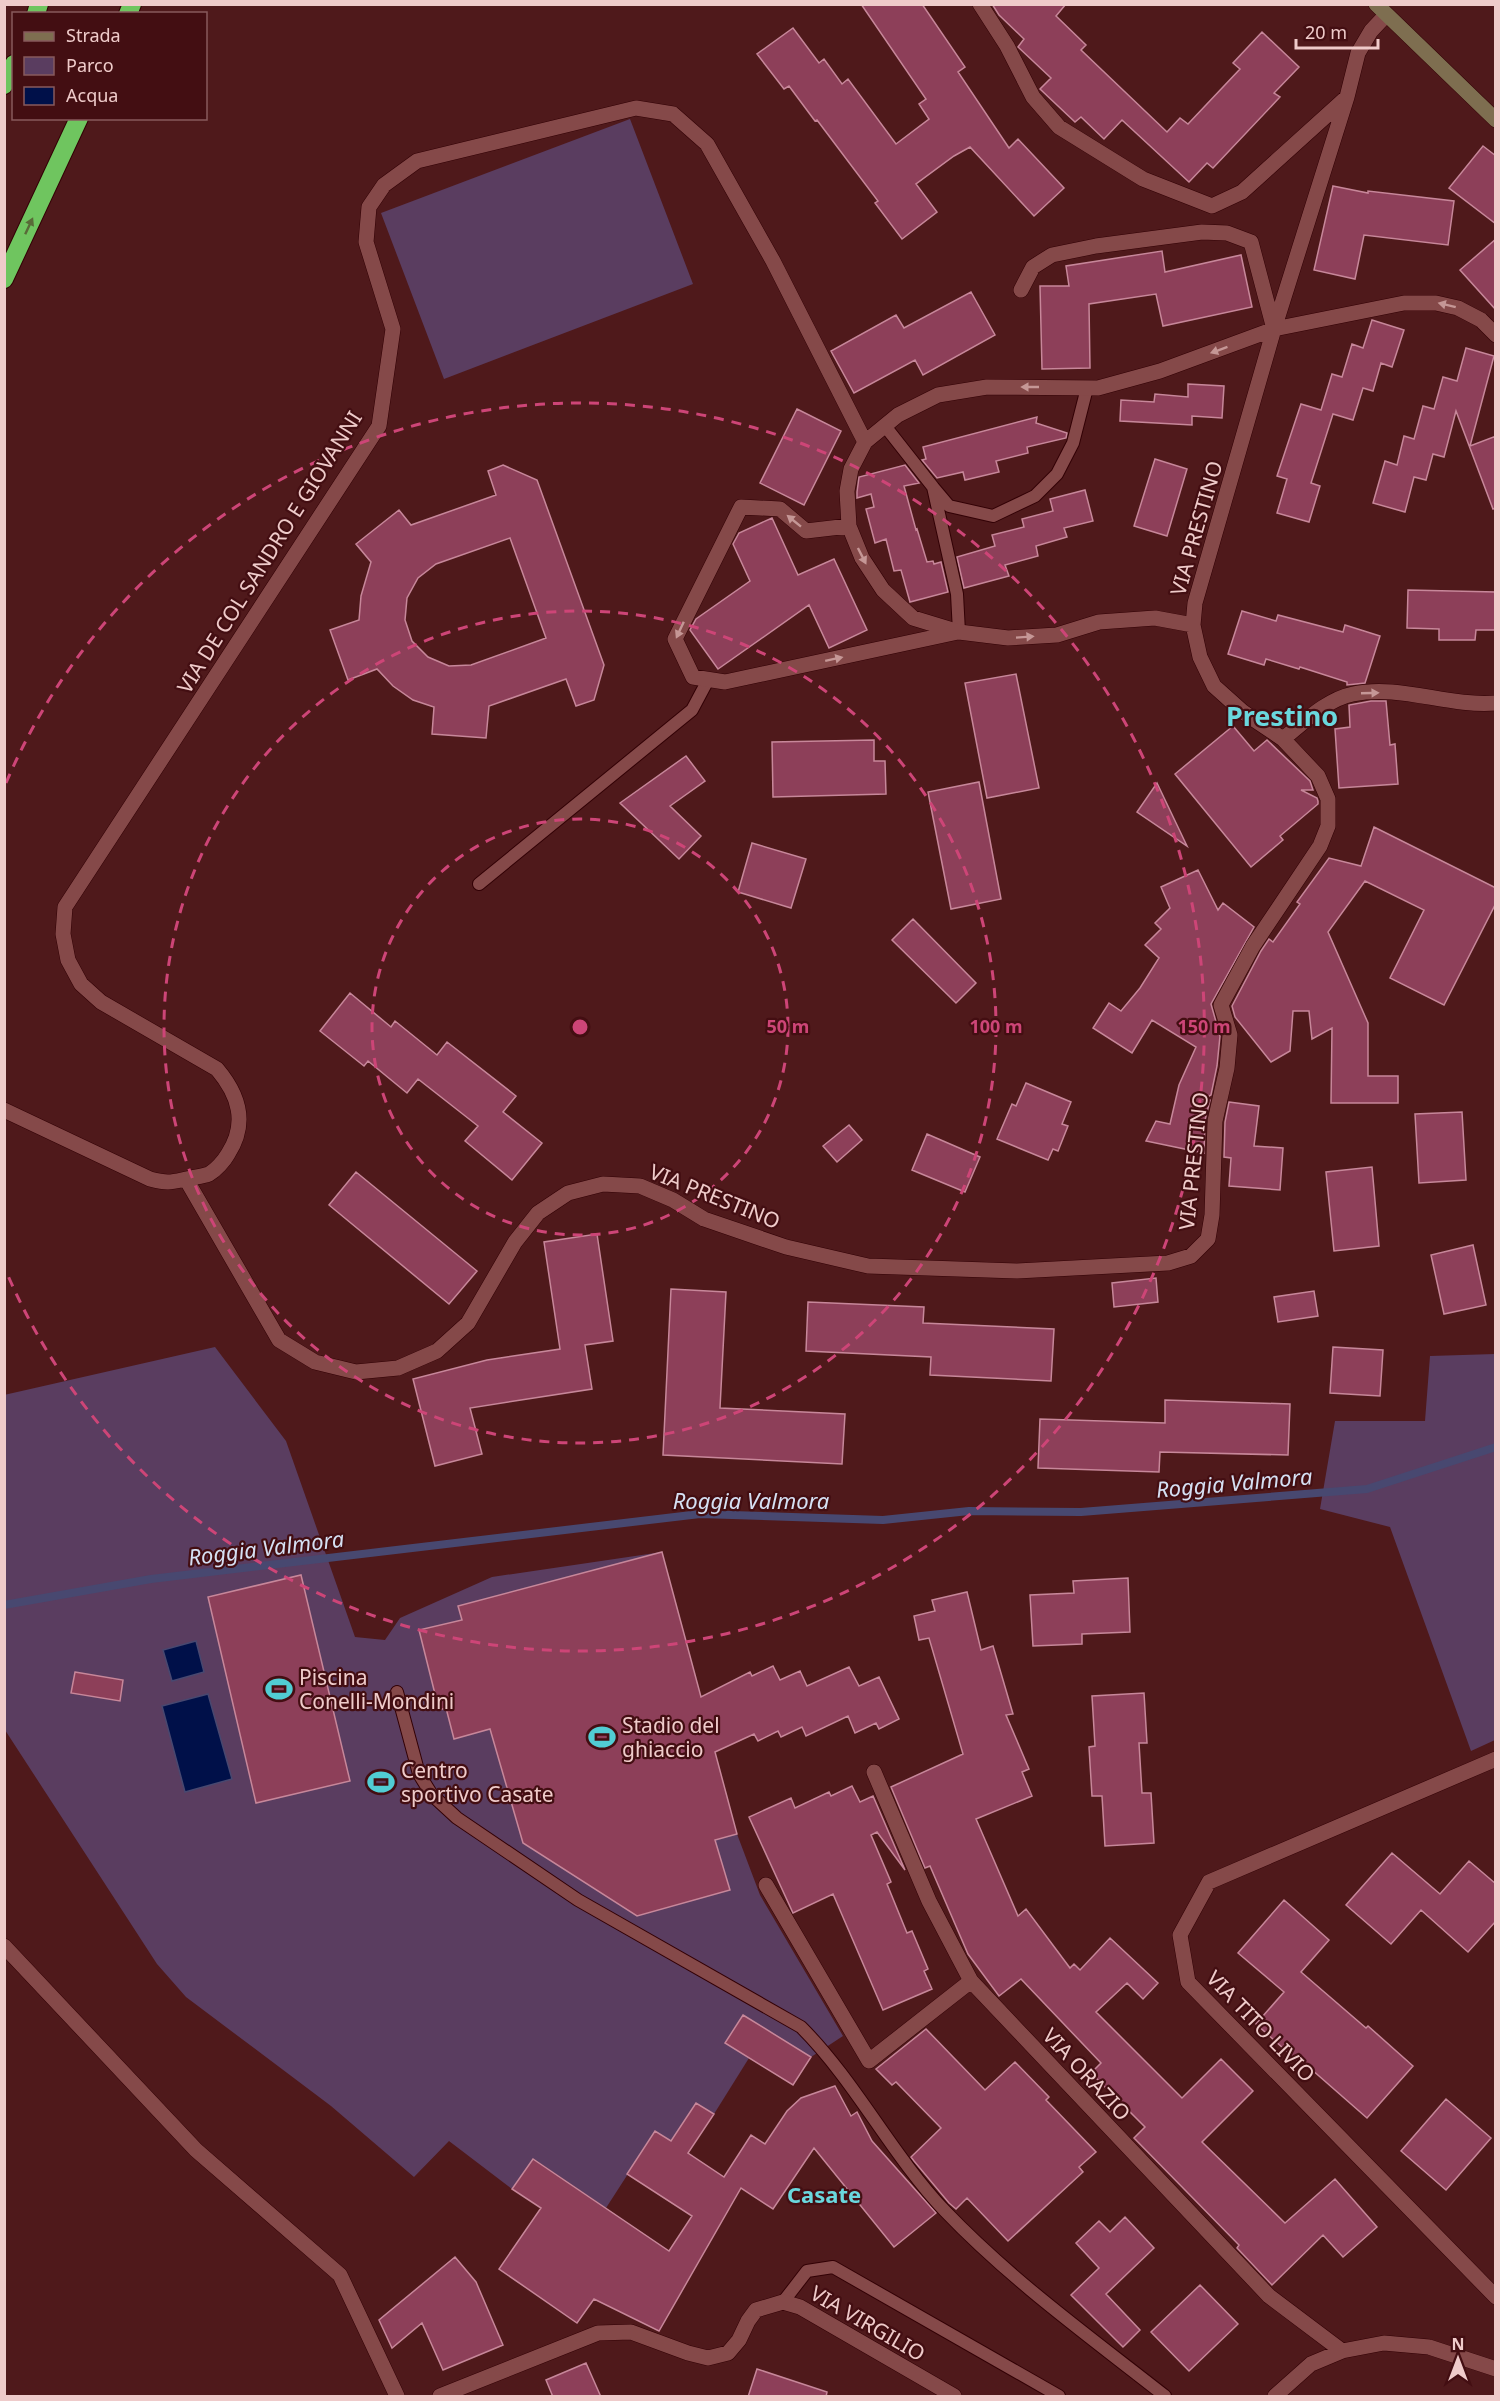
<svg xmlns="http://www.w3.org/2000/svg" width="1500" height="2401" viewBox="0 0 1500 2401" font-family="'Noto Sans',sans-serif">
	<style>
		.green { fill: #5a3d60 }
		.water { fill: #001049; stroke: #484870; stroke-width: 1.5 }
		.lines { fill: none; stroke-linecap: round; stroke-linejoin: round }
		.stream { stroke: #484870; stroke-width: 8 }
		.building { fill: #8d3f59; stroke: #c7879a; stroke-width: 1.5; fill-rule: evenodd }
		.lane-casing { stroke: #320005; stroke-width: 14 }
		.street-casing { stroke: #320005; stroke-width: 16 }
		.secondary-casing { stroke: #320005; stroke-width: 16 }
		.highway-casing { stroke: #320005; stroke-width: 20 }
		.lane { stroke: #854949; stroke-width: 12 }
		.street { stroke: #854949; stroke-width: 15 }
		.secondary { stroke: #7e6e50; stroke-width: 15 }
		.highway { stroke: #6fc55f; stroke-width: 18 }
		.oneway { fill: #596a38 }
		.oneway2 { fill: #c59796 }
		.ring { fill: none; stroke: #cd4577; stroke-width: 3; stroke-dasharray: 10 8 }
		.labels { text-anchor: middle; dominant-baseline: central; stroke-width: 4.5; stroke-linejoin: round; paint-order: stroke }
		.street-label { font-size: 21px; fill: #efcbca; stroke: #430e12 }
		.poi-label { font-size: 21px; fill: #efcbca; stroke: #430e12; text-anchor: start }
		.water-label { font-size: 22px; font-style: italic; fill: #d5e0f3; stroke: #430e12 }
		.neighbourhood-label { font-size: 22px; font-weight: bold; fill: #6ad7dd; stroke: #430e12 }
		.district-label { font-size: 27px; font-weight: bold; fill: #6ad7dd; stroke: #430e12 }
		.centre { fill: #cd4577; stroke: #430e12; stroke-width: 3 }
		.ring-label { font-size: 18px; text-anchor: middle; font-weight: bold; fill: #cd4577; stroke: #430e12; stroke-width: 4.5; stroke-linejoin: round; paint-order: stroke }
	</style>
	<rect width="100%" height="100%" fill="#4f191b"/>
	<path class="green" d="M630,119L693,284L444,379L381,213Z
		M215,1347L286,1441L355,1637L385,1640L400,1618L492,1577L662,1552L737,1834L760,1895L843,2036L811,2057L793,2085L749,2058L714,2114L696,2103L671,2141L655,2132L606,2208L534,2159L512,2189L449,2141L414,2177L331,2106L186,1997L157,1964L5,1730L4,1395Z
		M1495,1354V1740L1471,1751L1390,1527L1320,1509L1335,1421H1425L1430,1356Z"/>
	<path class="water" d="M196,1641L204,1672L172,1681L163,1650Z
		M208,1694L232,1779L185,1792L162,1706Z"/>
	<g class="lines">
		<path class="stream" d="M4,1605L151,1579L700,1514L883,1520L969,1511L1081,1512L1367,1489L1496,1447"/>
	</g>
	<path class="building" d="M861,4H922L965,67L958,72L1009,148L1018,139L1064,188L1034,216L970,147L954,156L916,184L937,212L902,239L875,203L878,201L817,120L815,121L789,86L784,89L757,54L793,28L819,63L824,59L842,84L848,79L896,144L929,119L919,104L926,99Z
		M992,4H1066L1056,16L1086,45L1081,50L1167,132L1180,118L1188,124L1240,69L1233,63L1262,32L1299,67L1274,93L1280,97L1213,168L1207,163L1189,182L1122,120L1104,139L1081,117L1075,122L1040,89L1051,78L1018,47L1024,39L999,15Z
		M1483,146L1496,156V224L1449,188Z
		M1333,186L1368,193V191L1454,201L1448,245L1364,235L1355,279L1314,270Z
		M1496,239V310L1460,270Z
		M1162,251L1165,272L1241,255L1252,307L1163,326L1156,294L1089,304L1090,368L1042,369L1040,286H1069L1066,266Z
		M971,292L995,335L923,375L915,360L854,393L831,351L896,315L904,328Z
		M1372,320L1404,330L1392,367L1381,363L1373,391L1363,388L1353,420L1333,414L1311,483L1320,486L1309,522L1277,513L1287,479L1277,476L1301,404L1321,410L1332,374L1342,377L1352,344L1363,348Z
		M1466,348L1494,356L1470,446L1496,436V508L1493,509L1456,411L1444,457L1433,454L1426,480L1414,477L1405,512L1373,503L1385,461L1397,465L1404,436L1414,439L1423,406L1434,409L1443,377L1457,381Z
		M1188,384L1224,386L1222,418L1192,416V425L1120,421L1121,400L1154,402L1155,394L1188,397Z
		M797,409L841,431L804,505L760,483Z
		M1037,417L1036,423L1067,433L1066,438L1027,447L1028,453L996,461L999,472L965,480L963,472L937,478L922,460L926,459L923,447Z
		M1155,459L1187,469L1167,536L1134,526Z
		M503,465L537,480L604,665L594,700L576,706L566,679L489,706L486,738L432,734L434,707L413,700L393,686L377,669L348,680L330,630L359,620L361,596L371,562L356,544L399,510L411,525L496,495L488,471ZM510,538L546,638L471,665L449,666L428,657L412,641L405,620L407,598L418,578L436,564Z
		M905,465L919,483L904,486L916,530L917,529L927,562L933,561L934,564L941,562L948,592L910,602L901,570L894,571L886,539L875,543L866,509L874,507L871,494L857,498V492L859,477Z
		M1085,490L1093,521L1064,528L1067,537L1036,546L1038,556L1005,565L1009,576L964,588L957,557L995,546L992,535L1024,527L1022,519L1053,511L1050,499Z
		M772,518L798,575L834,559L867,630L829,648L809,605L718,669L690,630L696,619L750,581L733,544L739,533Z
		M1408,590L1496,592V630H1476L1475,640H1439V629L1407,628Z
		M1242,611L1276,621L1278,615L1343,632L1345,625L1380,636L1365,683L1347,685V682L1300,667L1299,669L1266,659L1264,665L1228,654Z
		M1016,674L1039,788L987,798L965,683Z
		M1371,701H1386L1390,745L1395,744L1398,784L1339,788L1335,729L1350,727L1349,705Z
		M1233,726L1254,751L1267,740L1310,781L1313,790H1301L1317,798L1318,801V804L1280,836L1283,840L1251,867L1175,774Z
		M874,740V761H885L886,794L773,797L772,742Z
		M686,756L705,781L670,806L701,836L679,859L620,803Z
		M979,782L1001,899L951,909L928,792Z
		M1157,783L1187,846L1137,812Z
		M1374,827L1496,888V903L1444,1005L1390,978L1424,910L1365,881L1328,932L1368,1023V1076H1398V1103H1331L1332,1028L1312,1039L1309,1011H1293L1290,1051L1271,1062L1235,1017L1232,1006L1261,951L1269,939L1273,942L1300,904L1297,902L1329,858L1361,866Z
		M752,843L806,859L791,908L738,892Z
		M1198,870L1218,910L1223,903L1254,927L1211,1004L1220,1036L1217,1066L1211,1095L1204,1099L1210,1100L1205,1120L1204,1153L1146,1141L1156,1121L1170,1124L1179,1085L1196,1047L1152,1020L1132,1053L1093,1028L1109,1003L1121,1011L1140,988L1159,958L1145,945L1161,929L1155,923L1170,908L1161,887Z
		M913,919L976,983L956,1003L892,940Z
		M350,993L391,1027L395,1021L437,1055L447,1042L516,1096L503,1112L542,1143L512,1180L465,1141L478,1126L418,1079L407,1093L368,1061L364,1066L320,1031Z
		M1026,1083L1071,1102L1062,1124L1068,1126L1058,1151L1053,1149L1048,1160L997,1139L1012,1104L1016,1106Z
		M1229,1102L1259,1106L1254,1146L1283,1148L1280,1190L1229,1186L1231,1158L1224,1157L1225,1122Z
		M1462,1112L1466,1180L1419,1183L1415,1114Z
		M849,1125L862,1140L837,1162L823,1146Z
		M927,1134L980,1157L965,1192L912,1170Z
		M1372,1167L1379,1246L1334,1251L1326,1172Z
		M356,1172L477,1271L449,1304L329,1205Z
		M597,1234L613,1341L585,1345L592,1389L470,1408L482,1454L435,1466L413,1379L487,1360L560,1349L544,1242Z
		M1473,1245L1486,1305L1444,1314L1431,1255Z
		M1156,1278L1158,1302L1114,1307L1112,1283Z
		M671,1289L726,1292L720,1408L845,1414L842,1464L663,1455Z
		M1314,1291L1318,1316L1278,1322L1274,1297Z
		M808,1302L924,1307L923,1323L1054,1329L1051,1381L930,1375L931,1357L806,1351Z
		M1333,1347L1383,1350L1380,1396L1330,1393Z
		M1165,1400L1290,1404L1288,1455L1160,1452L1159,1472L1038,1468L1040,1419L1165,1423Z
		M662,1552L701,1697L750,1672L752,1676L773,1666L780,1680L800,1671L807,1686L849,1667L859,1686L879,1677L899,1719L879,1729L876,1723L855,1733L848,1716L806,1736L802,1727L781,1737L778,1731L758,1741L754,1734L715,1752L737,1834L715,1840L730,1890L637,1916L523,1843L490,1729L454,1739L446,1708L439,1710L419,1630L462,1620L458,1606Z
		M301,1575L350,1781L256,1803L208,1597Z
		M1128,1578L1130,1632L1082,1634V1644L1033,1646L1030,1595L1074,1593L1073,1581Z
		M967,1592L981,1650L993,1646L1013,1714L1006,1715L1029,1769L1022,1772L1032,1796L976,1819L1018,1916L1026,1909L1070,1968L1074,1964L1080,1970L1110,1938L1158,1983L1143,1999L1127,1983L1096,2012L1182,2098L1221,2059L1253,2091L1202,2142L1285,2223L1335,2179L1377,2227L1343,2257L1323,2235L1272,2285L1237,2248L1239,2245L1134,2138L1145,2127L1091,2073L1101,2063L1021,1979L999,1996L968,1954L930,1866L925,1868L891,1787L963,1754L929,1638L919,1640L914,1616L935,1611L932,1600Z
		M75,1672L123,1680L120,1701L71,1693Z
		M1144,1693L1147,1743H1139L1142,1793H1151L1154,1843L1105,1846L1102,1796H1092L1089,1747L1095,1746L1092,1696Z
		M852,1786L860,1802L873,1796L905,1870L877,1832L871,1835L891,1882L887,1884L907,1933L912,1931L928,1969L924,1971L932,1989L883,2010L833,1894L793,1913L749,1817L791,1798L795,1808L829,1792L831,1796Z
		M1392,1853L1440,1894L1469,1861L1496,1884V1921L1468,1952L1421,1910L1391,1944L1346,1905Z
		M1284,1900L1329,1940L1301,1972L1366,2028L1368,2026L1413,2066L1367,2118L1303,2062L1301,2064L1256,2024L1284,1992L1238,1953Z
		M743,2015L811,2057L793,2085L725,2043Z
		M926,2029L985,2090L1015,2062L1049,2097L1046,2100L1096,2152L1079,2167L1083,2172L1008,2241L967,2198L956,2209L949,2203L914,2161L911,2157L941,2128L896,2082L892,2085L876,2069Z
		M835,2086L851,2116L857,2112L872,2141L936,2213L894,2247L814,2148L773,2209L741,2188L659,2331L594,2299L577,2323L499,2269L541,2208L512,2189L533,2159L669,2251L692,2216L627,2174L655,2131L671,2141L696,2103L714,2114L688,2153L724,2177L751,2135L765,2144L787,2111L801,2098Z
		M1446,2099L1491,2138L1446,2190L1401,2151Z
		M1125,2217L1154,2248L1106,2294L1140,2330L1123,2347L1071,2295L1099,2268L1076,2243L1099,2221L1110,2232Z
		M455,2257L476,2282L503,2345L443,2370L422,2323L392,2348L379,2320Z
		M1200,2285L1238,2324L1189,2371L1151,2332Z
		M586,2363L601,2397H553L546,2380Z
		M757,2369L827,2392L826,2397H748Z"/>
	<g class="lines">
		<defs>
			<path id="lane" d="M885,426L933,487L957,594L959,632
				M933,487L949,506L993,516L1035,496L1057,474L1073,443L1087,388
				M479,884L692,710L708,680
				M397,1692L419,1774L432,1795L457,1818L578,1900L801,2027C856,2082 891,2154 945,2211C1011,2280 1090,2337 1165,2396
				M783,2302L807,2271L833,2267L1059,2396"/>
			<path id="street" d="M980,4L1007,46L1033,97L1059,127L1143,179L1212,206L1242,192L1347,97
				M1021,290L1033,267L1052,255L1096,246L1202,232L1227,233L1251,242L1274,329
				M849,526L806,531L780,509L741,507L675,639L693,677L725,682L958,632
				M1193,625L1155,618L1099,622L1057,635L1008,638L959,632L913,618L883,590L862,558L849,526L847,491L851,469L865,442L898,415L938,395L987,387L1098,388L1160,371L1274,329L1404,303H1436L1458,308L1481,320L1496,335
				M1283,739C1303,723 1327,699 1353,694C1400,684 1448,707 1496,703
				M4,1110L150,1179C170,1184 171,1182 191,1178C196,1177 204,1176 209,1174C216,1170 224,1161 228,1154C248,1123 239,1095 217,1069L101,1002L81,984L68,960L63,934L65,907L379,426L393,329L366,242L369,207L384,185L417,161L636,108L673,114L707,144L773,261L865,442
				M186,1179L279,1340L315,1362L356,1372L398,1368L437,1351L468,1323L515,1242L538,1213L568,1193L603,1184L640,1186L673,1200L704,1219L786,1247L868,1266L1017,1271L1168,1263L1191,1256L1208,1239L1212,1215L1215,1121L1227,1068L1230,1035L1221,1005L1253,946L1320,846L1328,826V799L1318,776L1283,739L1243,712L1214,686L1200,657L1193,625L1195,603L1274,329L1347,97L1358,53L1371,31L1386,15
				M1496,1759L1209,1882L1180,1935L1188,1982L1496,2297
				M874,1772L929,1901L971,1981L1269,2296L1342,2351
				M766,1885L869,2061L971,1981
				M4,1946L196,2150L340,2275L397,2396
				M440,2396L598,2333L631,2332L688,2353L708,2358L728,2353L739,2340L748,2321L756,2310L783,2302L800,2307L954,2396
				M1275,2396L1311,2364L1342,2351L1384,2343L1429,2347L1496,2369"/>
			<path id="secondary" d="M1376,4L1496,120"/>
			<path id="highway" d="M36,14L39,4
				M128,14L132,4
				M4,85L14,64
				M4,279L79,118"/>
		</defs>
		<use href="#lane" class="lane-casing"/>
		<use href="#street" class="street-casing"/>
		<use href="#secondary" class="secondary-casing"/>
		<use href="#highway" class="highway-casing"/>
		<use href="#lane" class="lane"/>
		<use href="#street" class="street"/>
		<use href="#secondary" class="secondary"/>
		<use href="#highway" class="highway"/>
	</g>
	<defs><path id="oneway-solid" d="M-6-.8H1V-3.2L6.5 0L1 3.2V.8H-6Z" transform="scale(1.5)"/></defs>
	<use class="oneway" href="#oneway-solid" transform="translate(29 226) rotate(-65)"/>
	<g class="oneway2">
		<use href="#oneway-solid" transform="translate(1447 305) rotate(-166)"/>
		<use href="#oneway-solid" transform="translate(1219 350) rotate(160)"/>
		<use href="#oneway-solid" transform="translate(1030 387) rotate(-180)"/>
		<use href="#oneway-solid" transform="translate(794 521) rotate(-141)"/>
		<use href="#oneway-solid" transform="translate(862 556) rotate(63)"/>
		<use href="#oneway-solid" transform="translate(680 630) rotate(115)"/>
		<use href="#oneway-solid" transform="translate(1025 637) rotate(-4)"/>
		<use href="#oneway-solid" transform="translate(834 659) rotate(-12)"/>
		<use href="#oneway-solid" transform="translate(1370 693) rotate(-2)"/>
	</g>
	<g class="ring">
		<circle cx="580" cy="1027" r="208"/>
		<circle cx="580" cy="1027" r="416"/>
		<path d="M6 783A624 624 0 1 1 6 1271"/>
	</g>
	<defs>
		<symbol id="stadium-bare" viewBox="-9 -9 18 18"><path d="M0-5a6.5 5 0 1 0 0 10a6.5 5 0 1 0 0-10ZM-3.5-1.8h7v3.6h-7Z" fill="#51ccd3" stroke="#430e12" stroke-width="2.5" paint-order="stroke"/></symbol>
	</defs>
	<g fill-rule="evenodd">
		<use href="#stadium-bare" x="260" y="1670" width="38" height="38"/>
		<use href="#stadium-bare" x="583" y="1718" width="38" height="38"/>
		<use href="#stadium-bare" x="362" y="1763" width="38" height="38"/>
	</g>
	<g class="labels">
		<g class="street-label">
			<text transform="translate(1196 528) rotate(-74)">VIA PRESTINO</text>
			<text transform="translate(269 552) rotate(-58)">VIA DE COL SANDRO E GIOVANNI</text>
			<text transform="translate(1193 1161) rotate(-84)">VIA PRESTINO</text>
			<text transform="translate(715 1196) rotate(22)">VIA PRESTINO</text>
			<text transform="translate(1261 2026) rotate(46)">VIA TITO LIVIO</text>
			<text transform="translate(1087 2074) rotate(47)">VIA ORAZIO</text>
			<text transform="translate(868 2323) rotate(30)">VIA VIRGILIO</text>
		</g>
		<g class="poi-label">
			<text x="299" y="1677">Piscina<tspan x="299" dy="24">Conelli-Mondini</tspan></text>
			<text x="622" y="1725">Stadio del<tspan x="622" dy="24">ghiaccio</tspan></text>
			<text x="401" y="1770">Centro<tspan x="401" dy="24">sportivo Casate</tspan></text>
		</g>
		<g class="water-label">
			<text transform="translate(1234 1482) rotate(-5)">Roggia Valmora</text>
			<text x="751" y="1500">Roggia Valmora</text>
			<text transform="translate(266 1547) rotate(-7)">Roggia Valmora</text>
		</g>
		<g class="neighbourhood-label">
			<text x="824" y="2194">Casate</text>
		</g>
		<g class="district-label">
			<text x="1282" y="715">Prestino</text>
		</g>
	</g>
	<circle cx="580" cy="1027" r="9" class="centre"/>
	<g class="ring-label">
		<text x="788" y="1033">50 m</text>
		<text x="996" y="1033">100 m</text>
		<text x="1204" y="1033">150 m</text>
	</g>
	<rect width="1500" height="2401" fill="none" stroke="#efcbca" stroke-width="12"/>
	<rect x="12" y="12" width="195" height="108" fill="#430e12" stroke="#885a5c" stroke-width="1.5"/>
	<rect x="24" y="32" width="30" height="9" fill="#7e6e50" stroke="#885a5c" stroke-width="1.5"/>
	<text x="66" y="42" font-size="18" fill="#efcbca">Strada</text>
	<rect x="24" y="57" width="30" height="18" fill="#5a3d60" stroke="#885a5c" stroke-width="1.5"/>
	<text x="66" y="72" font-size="18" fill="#efcbca">Parco</text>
	<rect x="24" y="87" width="30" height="18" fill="#001049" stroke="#885a5c" stroke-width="1.5"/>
	<text x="66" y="102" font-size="18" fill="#efcbca">Acqua</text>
	<g transform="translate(1458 2359)" stroke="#430e12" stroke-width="4.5" paint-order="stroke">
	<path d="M0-4.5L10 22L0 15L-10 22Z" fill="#efcbca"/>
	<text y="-9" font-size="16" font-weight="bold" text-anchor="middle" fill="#efcbca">N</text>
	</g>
	<path d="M1296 39v9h82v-9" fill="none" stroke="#efcbca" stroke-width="3"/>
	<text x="1305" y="39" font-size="18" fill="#efcbca" stroke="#430e12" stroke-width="4.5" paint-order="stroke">20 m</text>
</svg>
